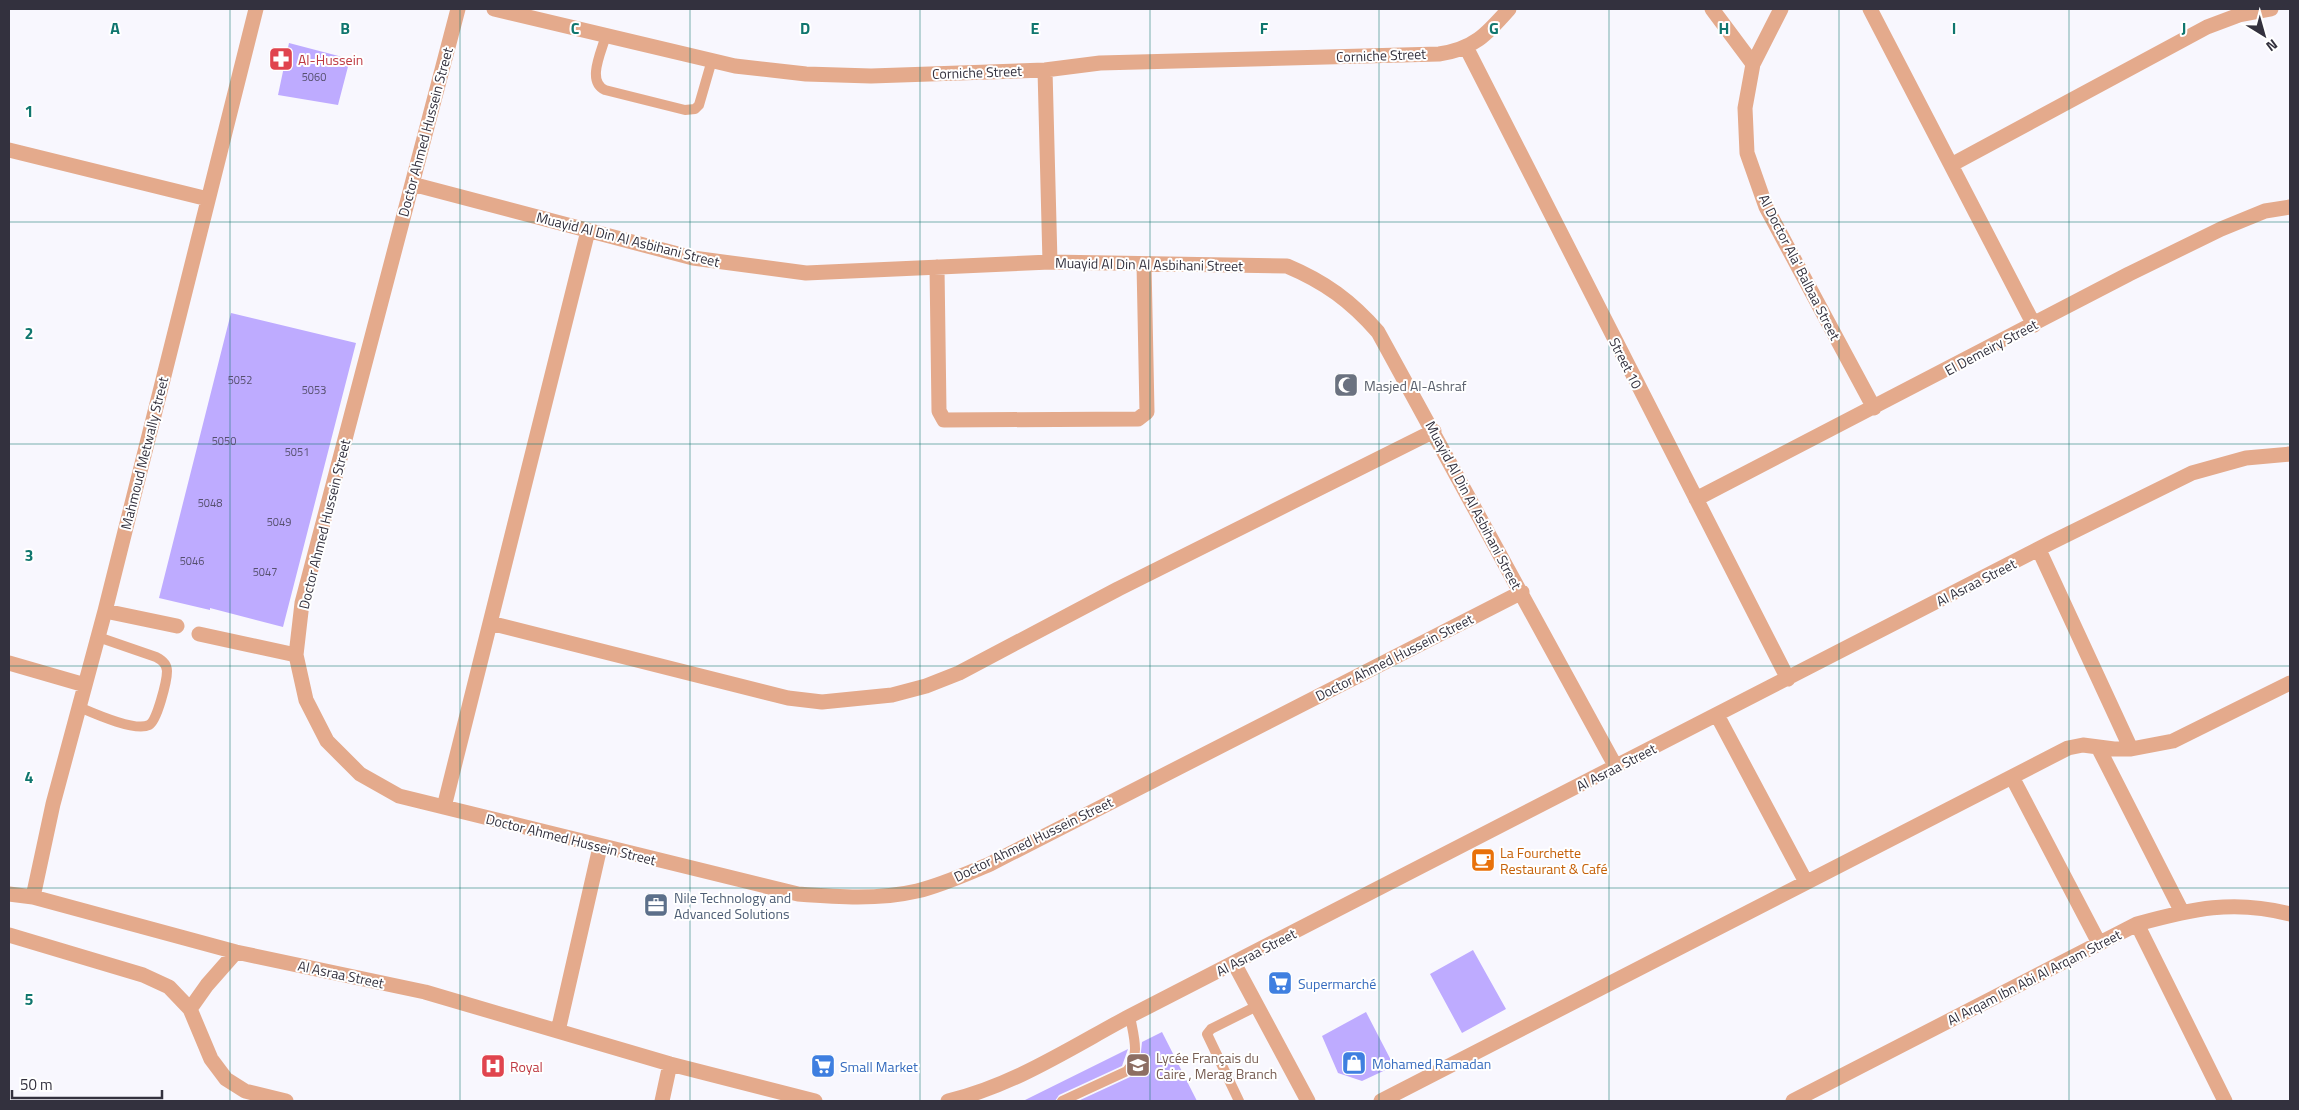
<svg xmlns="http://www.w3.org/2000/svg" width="2299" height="1110" viewBox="0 0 2299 1110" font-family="'Titillium Web',sans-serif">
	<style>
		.building { fill: #beabff }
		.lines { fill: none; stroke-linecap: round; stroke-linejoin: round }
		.service { stroke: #e4aa8c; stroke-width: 10 }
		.minor { stroke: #e4aa8c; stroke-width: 15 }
		.grid { fill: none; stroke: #0f766e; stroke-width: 1; stroke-opacity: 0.55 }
		.labels { text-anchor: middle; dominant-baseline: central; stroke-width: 4; stroke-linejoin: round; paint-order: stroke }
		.number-label { font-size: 11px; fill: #56506e }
		.street-label { font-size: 14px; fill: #33313e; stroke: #fff }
		.health-label { font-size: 14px; fill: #be3a42; stroke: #fff; text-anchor: start }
		.worship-label { font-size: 14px; fill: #5b616d; stroke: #fff; text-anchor: start }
		.food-label { font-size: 14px; fill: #c56008; stroke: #fff; text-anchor: start }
		.service-label { font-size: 14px; fill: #4e5e75; stroke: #fff; text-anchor: start }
		.shop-label { font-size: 14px; fill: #366cbe; stroke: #fff; text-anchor: start }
		.education-label { font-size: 14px; fill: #785e54; stroke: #fff; text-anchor: start }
		.grid-label { font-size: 16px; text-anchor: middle; font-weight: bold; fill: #0f766e; stroke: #fff; stroke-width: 4; stroke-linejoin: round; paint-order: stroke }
	</style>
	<rect width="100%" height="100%" fill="#f8f7fe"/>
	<path class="building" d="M289,43L350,59L338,105L278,95Z
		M231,313L356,343L283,627L210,608V610L159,598Z
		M1473,950L1506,1009L1462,1033L1430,974Z
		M1366,1012L1394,1066L1362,1081L1338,1073L1322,1036Z
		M1162,1032L1197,1101H1078L1130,1077L1140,1061L1142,1042Z
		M1128,1049L1122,1066L1059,1095L1055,1101H1023Z"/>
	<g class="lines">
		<path class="service" d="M606,35C602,51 586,81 605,90L685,110L695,109L699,105L712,60
			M79,707C93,713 135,732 149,725C157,721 167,681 167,671C167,664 162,660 156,657L98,637
			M1062,1101L1127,1071C1141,1056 1133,1034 1130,1016
			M1239,1101L1207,1034L1211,1029L1257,1006"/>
		<path class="minor" d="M458,9L302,603L296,655L306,700L327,741L360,774L399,796L798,894C837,897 879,900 917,891C942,885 966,874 990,864L1522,592
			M494,9L735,66L806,74L871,76L1045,70L1100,63L1439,54C1474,49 1487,34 1509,9
			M1712,9L1753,64
			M1781,9L1753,64L1745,108L1747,153L1766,207L1874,408
			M1870,9L2034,325
			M1466,47L1788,679
			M1045,70L1050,262
			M9,150L208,199
			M1951,165L2207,27L2239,15L2271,9
			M412,184L693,258L806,273L1050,262L1287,266C1325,282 1351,301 1378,332L1616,767
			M937,267L939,411L944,420L1138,419L1147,412L1144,264
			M1696,499L2129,274L2221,229L2265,211L2290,207
			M2039,550L2131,749
			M105,611L177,626
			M490,623L788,698L822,702L892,695L926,686L959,673L1118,589L1434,431
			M199,634L296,655
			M9,663L85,685
			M1717,715L1806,882
			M2098,747L2182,912
			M2012,777L2099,943
			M444,807L588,231
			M9,894L33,897L236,952L425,992L670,1064L815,1101
			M33,897L53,804L105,611L256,9
			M2137,924L2225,1101
			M9,935L143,975L169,987L190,1009L211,1059L226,1079L245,1091L286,1101
			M1234,963L1308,1101
			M190,1009L207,985L236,952
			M558,1031L600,847
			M662,1101L670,1064
			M948,1101C1013,1086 1072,1047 1130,1016L2050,543L2192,473L2246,458L2290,454
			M1381,1101L2068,748L2083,745L2114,749H2131L2173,741L2290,683
			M1793,1101L2137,924C2192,909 2233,899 2290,914"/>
	</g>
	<path class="grid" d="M230,9V1101M460,9V1101M690,9V1101M920,9V1101M1150,9V1101M1379,9V1101M1609,9V1101M1839,9V1101M2069,9V1101M9,222H2290M9,444H2290M9,666H2290M9,888H2290"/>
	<defs>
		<symbol id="pharmacy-square" viewBox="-11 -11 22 22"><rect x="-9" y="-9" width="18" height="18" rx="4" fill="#e0444e" stroke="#fff"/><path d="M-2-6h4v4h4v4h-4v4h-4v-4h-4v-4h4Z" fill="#fff"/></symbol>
		<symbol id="mosque-square" viewBox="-11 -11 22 22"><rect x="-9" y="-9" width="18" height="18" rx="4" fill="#6b7280" stroke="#fff"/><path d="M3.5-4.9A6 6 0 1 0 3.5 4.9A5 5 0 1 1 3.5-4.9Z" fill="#fff"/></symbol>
		<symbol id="cafe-square" viewBox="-11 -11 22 22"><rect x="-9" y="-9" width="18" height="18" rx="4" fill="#e8710a" stroke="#fff"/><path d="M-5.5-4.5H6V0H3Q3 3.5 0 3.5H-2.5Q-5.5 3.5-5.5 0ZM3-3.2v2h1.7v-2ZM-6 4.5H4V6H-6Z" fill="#fff"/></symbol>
		<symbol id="office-square" viewBox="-11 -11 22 22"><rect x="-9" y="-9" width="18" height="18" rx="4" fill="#5c6f8a" stroke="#fff"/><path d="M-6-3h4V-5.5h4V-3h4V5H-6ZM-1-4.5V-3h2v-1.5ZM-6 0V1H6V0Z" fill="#fff"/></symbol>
		<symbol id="supermarket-square" viewBox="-11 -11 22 22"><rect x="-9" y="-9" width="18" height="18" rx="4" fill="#3f7fe0" stroke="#fff"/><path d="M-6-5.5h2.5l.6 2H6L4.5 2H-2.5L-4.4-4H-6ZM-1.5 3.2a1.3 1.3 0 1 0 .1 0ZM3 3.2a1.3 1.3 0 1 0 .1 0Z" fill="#fff"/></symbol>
		<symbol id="shop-square" viewBox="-11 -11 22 22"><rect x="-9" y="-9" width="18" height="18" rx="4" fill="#3f7fe0" stroke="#fff"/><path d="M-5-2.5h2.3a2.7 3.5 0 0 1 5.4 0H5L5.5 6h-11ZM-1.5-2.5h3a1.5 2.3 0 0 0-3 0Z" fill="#fff"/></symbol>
		<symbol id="school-square" viewBox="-11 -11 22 22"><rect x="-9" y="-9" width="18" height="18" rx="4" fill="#8d6e63" stroke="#fff"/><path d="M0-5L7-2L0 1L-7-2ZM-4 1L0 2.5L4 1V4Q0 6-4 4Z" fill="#fff"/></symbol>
		<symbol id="hospital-square" viewBox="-11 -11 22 22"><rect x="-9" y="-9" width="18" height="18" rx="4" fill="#e0444e" stroke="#fff"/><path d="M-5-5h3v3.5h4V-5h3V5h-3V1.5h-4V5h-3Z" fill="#fff"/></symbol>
	</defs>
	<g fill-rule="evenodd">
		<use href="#pharmacy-square" x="267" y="45" width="28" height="28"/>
		<use href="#mosque-square" x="1332" y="371" width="28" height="28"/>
		<use href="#cafe-square" x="1469" y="846" width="28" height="28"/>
		<use href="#office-square" x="642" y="891" width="28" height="28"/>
		<use href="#supermarket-square" x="1266" y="969" width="28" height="28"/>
		<use href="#shop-square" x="1340" y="1049" width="28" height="28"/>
		<use href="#school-square" x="1124" y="1051" width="28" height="28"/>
		<use href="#hospital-square" x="479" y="1052" width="28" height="28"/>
		<use href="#supermarket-square" x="809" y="1052" width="28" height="28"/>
	</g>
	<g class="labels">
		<g class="number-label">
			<text x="314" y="77">5060</text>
			<text x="240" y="380">5052</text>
			<text x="314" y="390">5053</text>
			<text x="224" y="441">5050</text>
			<text x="297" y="452">5051</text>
			<text x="210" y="503">5048</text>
			<text x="279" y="522">5049</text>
			<text x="192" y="561">5046</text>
			<text x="265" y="572">5047</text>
		</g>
		<g class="street-label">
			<text transform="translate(1381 55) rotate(-2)">Corniche Street</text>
			<text transform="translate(977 72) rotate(-2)">Corniche Street</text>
			<text transform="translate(425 132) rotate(-75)">Doctor Ahmed Hussein Street</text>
			<text transform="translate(628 239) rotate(14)">Muayid Al Din Al Asbihani Street</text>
			<text transform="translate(1149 264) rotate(1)">Muayid Al Din Al Asbihani Street</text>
			<text transform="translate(1800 267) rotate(63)">Al Doctor Ala' Balbaa Street</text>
			<text transform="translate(1991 347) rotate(-28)">El Demeiry Street</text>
			<text transform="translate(1626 363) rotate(63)">Street 10</text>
			<text transform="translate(144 453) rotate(-76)">Mahmoud Metwally Street</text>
			<text transform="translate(1474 505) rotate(62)">Muayid Al Din Al Asbihani Street</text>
			<text transform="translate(324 524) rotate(-76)">Doctor Ahmed Hussein Street</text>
			<text transform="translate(1976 582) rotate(-27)">Al Asraa Street</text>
			<text transform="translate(1394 657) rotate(-27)">Doctor Ahmed Hussein Street</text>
			<text transform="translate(1616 767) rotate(-27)">Al Asraa Street</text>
			<text transform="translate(571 839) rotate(14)">Doctor Ahmed Hussein Street</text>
			<text transform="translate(1033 839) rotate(-26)">Doctor Ahmed Hussein Street</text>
			<text transform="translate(1256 952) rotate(-27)">Al Asraa Street</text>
			<text transform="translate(341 974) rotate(12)">Al Asraa Street</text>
			<text transform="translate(2034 977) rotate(-27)">Al Arqam Ibn Abi Al Arqam Street</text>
		</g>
		<g class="health-label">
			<text x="298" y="59">Al-Hussein</text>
			<text x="510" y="1066">Royal</text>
		</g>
		<g class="worship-label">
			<text x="1364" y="385">Masjed Al-Ashraf</text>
		</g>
		<g class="food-label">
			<text x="1500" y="852">La Fourchette<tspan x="1500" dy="16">Restaurant &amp; Café</tspan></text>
		</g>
		<g class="service-label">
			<text x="674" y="897">Nile Technology and<tspan x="674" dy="16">Advanced Solutions</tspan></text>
		</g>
		<g class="shop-label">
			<text x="1298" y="983">Supermarché</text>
			<text x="1372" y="1063">Mohamed Ramadan</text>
			<text x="840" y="1066">Small Market</text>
		</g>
		<g class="education-label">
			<text x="1156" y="1057">Lycée Français du<tspan x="1156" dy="16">Caire , Merag Branch</tspan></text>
		</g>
	</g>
	<g class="grid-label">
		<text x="115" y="34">A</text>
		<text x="345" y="34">B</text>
		<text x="575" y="34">C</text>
		<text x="805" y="34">D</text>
		<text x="1035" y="34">E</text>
		<text x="1264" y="34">F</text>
		<text x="1494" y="34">G</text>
		<text x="1724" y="34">H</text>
		<text x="1954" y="34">I</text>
		<text x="2184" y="34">J</text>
		<text x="29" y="117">1</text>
		<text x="29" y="339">2</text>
		<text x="29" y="561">3</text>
		<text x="29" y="783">4</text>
		<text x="29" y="1005">5</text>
	</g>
	<rect width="2299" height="1110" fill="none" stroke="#33313e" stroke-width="20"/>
	<g transform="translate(2264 35) rotate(143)" stroke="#ffffff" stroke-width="4" paint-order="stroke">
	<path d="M0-4L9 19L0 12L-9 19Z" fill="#33313e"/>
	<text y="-8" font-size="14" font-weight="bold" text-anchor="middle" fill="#33313e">N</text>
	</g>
	<path d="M12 1090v8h150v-8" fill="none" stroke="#33313e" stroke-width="2.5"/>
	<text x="20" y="1090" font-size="15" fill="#33313e" stroke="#ffffff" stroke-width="4" paint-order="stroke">50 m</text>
</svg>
